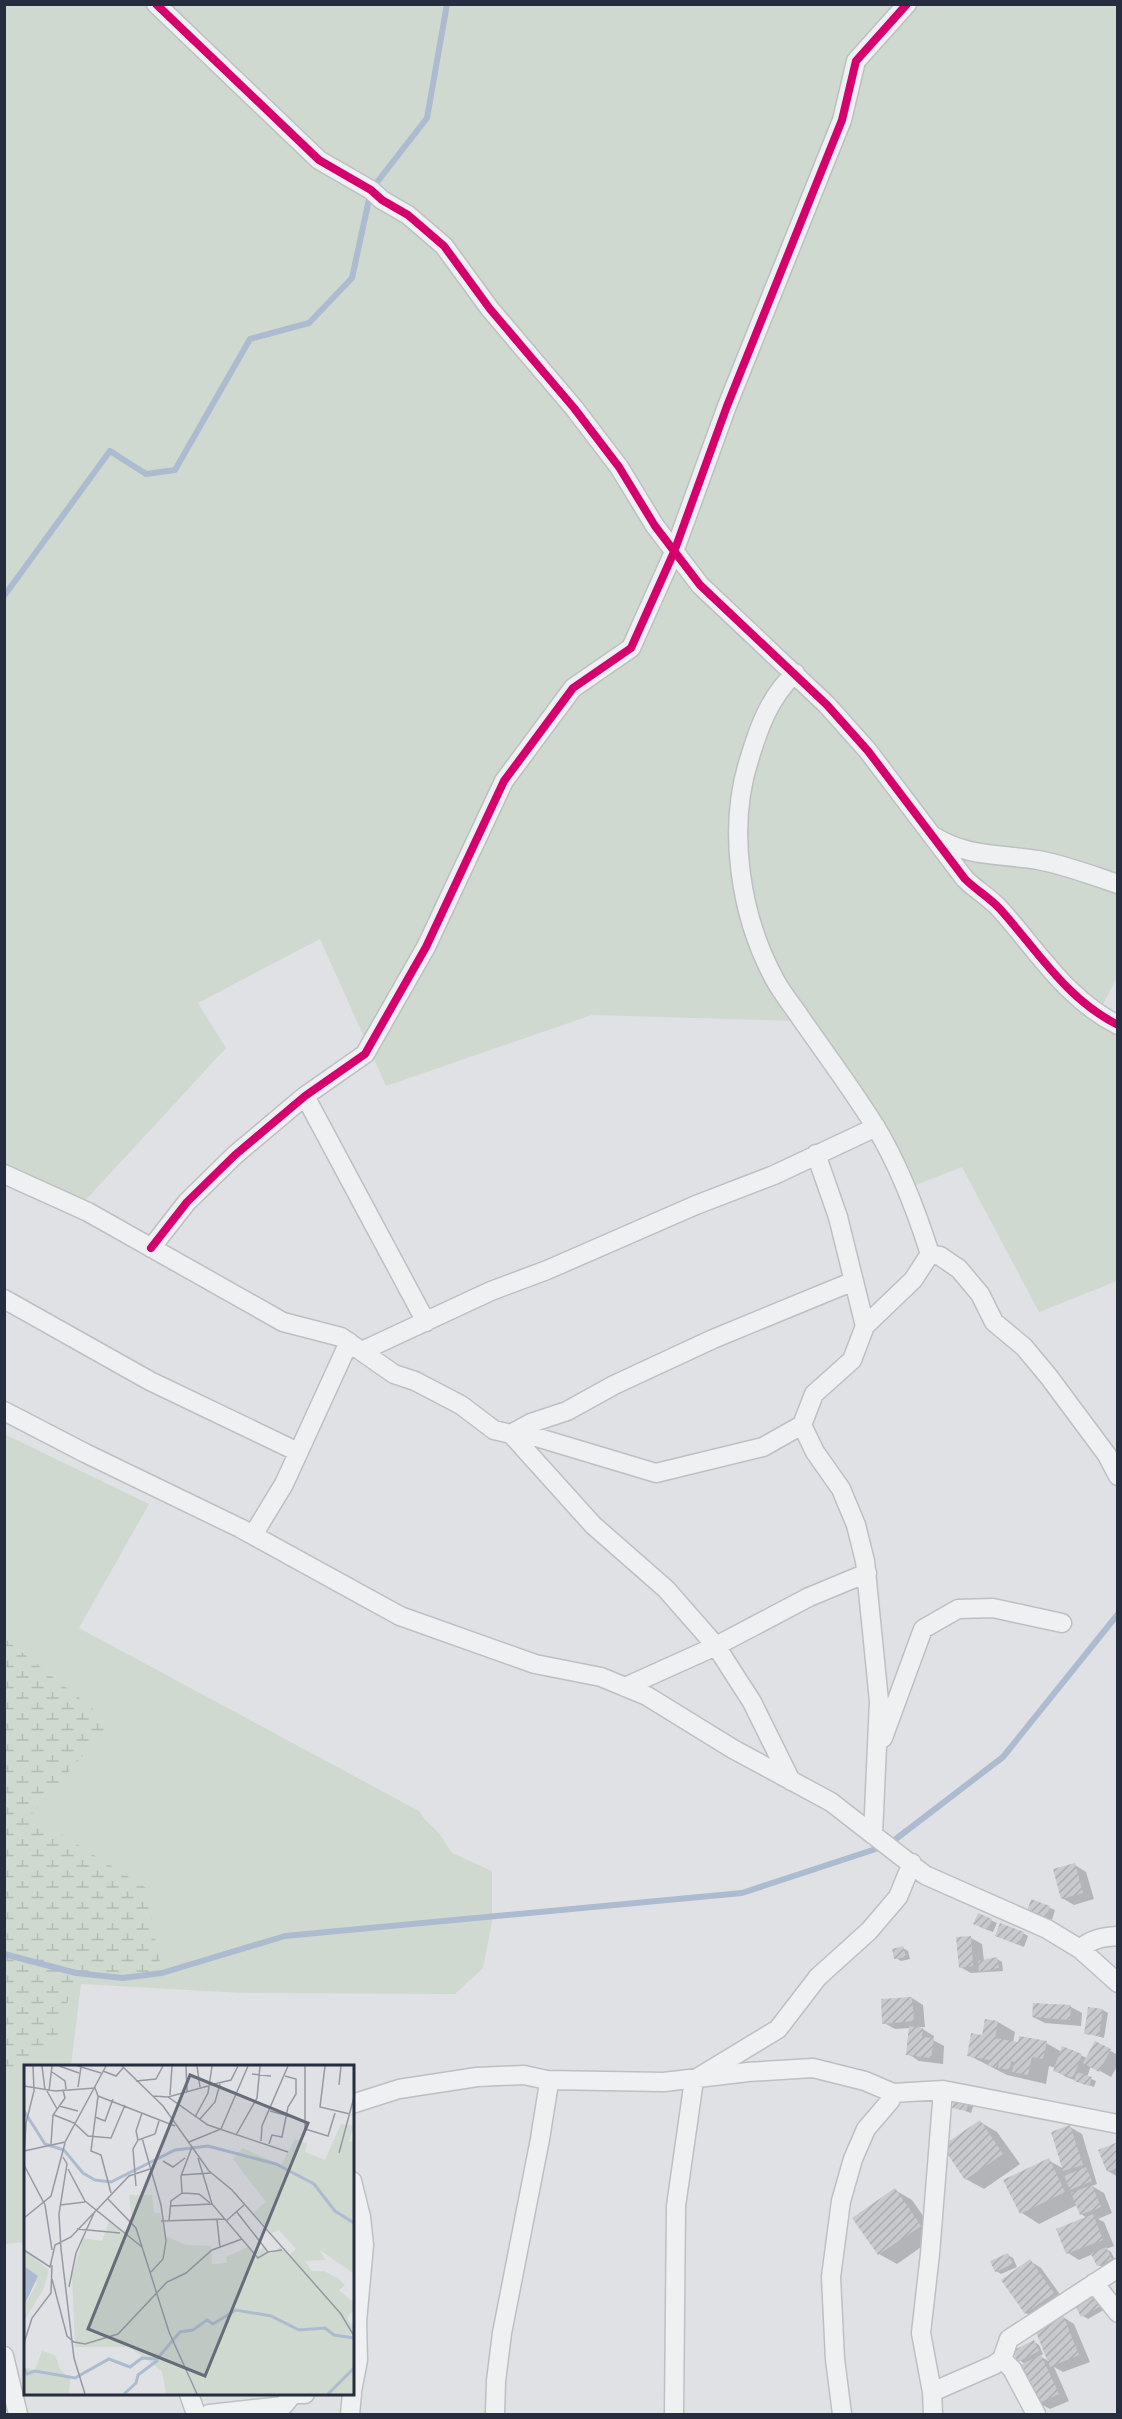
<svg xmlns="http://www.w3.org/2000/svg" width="1122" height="2419" viewBox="0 0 1122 2419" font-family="Lato,sans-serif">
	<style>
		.grass { fill: #cfd9d0 }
		.wetland { fill: url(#wetland-marsh) }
		.shadow { fill: #0003 }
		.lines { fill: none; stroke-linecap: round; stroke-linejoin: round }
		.stream { stroke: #adbbd1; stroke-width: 6 }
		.building { fill: url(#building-hatch) }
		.street-casing { stroke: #bebfc3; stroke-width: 21 }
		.street { stroke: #eff0f2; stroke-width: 18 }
		.cycleway-casing { stroke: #edeff5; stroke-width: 11 }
		.cycleway { stroke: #d6006c; stroke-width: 8 }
		.inset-river { fill: none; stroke: #adbbd1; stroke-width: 3 }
		.inset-road { fill: none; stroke: #9699a3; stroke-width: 1.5 }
		.view { fill: #676c79; fill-opacity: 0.15; stroke: #676c79; stroke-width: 3 }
		.inset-edge { fill: none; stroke: #262d3f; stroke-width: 3 }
	</style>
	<defs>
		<pattern id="wetland-marsh" width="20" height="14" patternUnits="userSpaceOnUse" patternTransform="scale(1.5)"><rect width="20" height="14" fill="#cfd9d0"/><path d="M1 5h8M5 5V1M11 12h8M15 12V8" fill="none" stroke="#b2bbb4"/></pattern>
		<pattern id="building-hatch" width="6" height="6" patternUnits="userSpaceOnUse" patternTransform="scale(1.5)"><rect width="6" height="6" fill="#c8c9cd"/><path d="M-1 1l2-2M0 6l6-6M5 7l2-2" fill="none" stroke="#acadb1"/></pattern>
	</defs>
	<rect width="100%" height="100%" fill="#e0e1e5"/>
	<path class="grass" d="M5,5H1117L1118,975L1098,1014L1117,1030V1281L1039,1312L962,1167L908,1188L797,1021L592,1015L386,1086L320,939L198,1003L226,1048L81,1205L5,1178Z
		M4,1434L149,1504L79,1628L419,1811L425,1820L439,1833L452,1853L492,1871V1922L483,1968L455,1994L242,1993L81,1984L71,2066H26L25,2242L5,2244Z"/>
	<path class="wetland" d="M5,1639L111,1723L31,1815L146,1888L162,1973L123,1978L76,1973L56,2042L11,2073L5,2074Z"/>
	<path class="shadow" d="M1075,1865L1086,1872L1094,1899L1074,1905L1062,1898Z
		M1032,1901L1055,1910L1052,1920L1034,1914Z
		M979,1915L997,1923L993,1932L980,1927Z
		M1023,1933L1028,1936L1024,1947L1002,1938Z
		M971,1938L982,1944L984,1961L997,1959L1002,1962L1003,1971L971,1973L960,1967Z
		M903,1948L908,1951L910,1959L901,1961L896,1958Z
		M912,1998L923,2005L925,2027H919L934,2036L933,2040L944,2046L943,2064L919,2061L908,2054L910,2028L895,2029L884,2023Z
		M1071,2007L1082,2013L1081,2026L1045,2023L1033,2017Z
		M1103,2010L1108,2013L1104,2038L1086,2033Z
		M998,2022L1015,2032L1013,2043H1046L1062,2052L1063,2048L1087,2058L1096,2043L1118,2055V2065L1111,2077L1091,2066L1087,2077L1096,2081L1094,2087L1066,2077L1055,2070L1056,2068L1049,2066L1046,2084L1007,2075L968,2055Z
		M956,2098L974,2104L971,2113L954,2107Z
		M980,2122L997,2132L1020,2164L984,2189L966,2179Z
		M1070,2127L1082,2134L1097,2184L1092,2186L1104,2193L1112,2213L1098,2219L1104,2222L1114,2246L1106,2249L1111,2252L1116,2262L1104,2268L1098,2265L1093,2254L1079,2260L1068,2253L1058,2230L1087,2218L1081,2214L1077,2205L1039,2224L1022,2213L1006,2181L1048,2160L1064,2169Z
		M1118,2143V2177L1108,2171Z
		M895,2190L912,2200L937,2236L897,2264L879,2254Z
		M1008,2255L1013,2258L1017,2267L1001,2274L996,2271Z
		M1030,2261L1041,2268L1064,2300L1037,2319L1026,2313Z
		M1096,2293L1107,2308L1088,2319L1083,2316Z
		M1063,2317L1074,2324L1090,2362L1063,2372L1054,2367L1069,2401L1050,2409L1039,2403L1025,2364L1019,2360L1034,2342L1039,2345L1043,2354L1040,2356L1050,2362Z"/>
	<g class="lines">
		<path class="stream" d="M4,596L110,451L146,474L175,470L250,339L309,323L352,278L371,190L427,118L447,4
			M4,1954L76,1973L123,1978L162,1973L285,1936L742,1893L888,1845L1003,1757L1118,1614"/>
	</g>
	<path class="building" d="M1075,1863L1083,1893L1061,1899L1053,1869Z
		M1031,1899L1050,1906L1046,1918L1027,1912Z
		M978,1913L992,1919L988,1930L973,1924Z
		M1000,1923L1024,1932L1019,1945L995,1936Z
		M971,1936L973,1966L959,1968L956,1937Z
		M903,1946L906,1957L894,1959L892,1949Z
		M997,1957L999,1968L979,1972L978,1961Z
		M912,1997L914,2021L882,2024L881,1999Z
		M1033,2003L1071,2005L1070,2020L1032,2017Z
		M1088,2007L1103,2009L1099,2036L1084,2034Z
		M985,2019L998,2021L995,2038L1018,2042L1019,2036L1047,2041L1043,2059L1032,2057L1028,2075L1012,2072L1014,2062L1011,2061L1010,2070L998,2068L999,2060L996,2067L988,2066L989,2060L967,2056L971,2033L982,2035Z
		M909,2026L923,2028L922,2037L934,2038L931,2058L906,2055Z
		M1095,2041L1111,2049L1099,2072L1083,2063Z
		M1062,2046L1082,2054L1073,2078L1053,2071Z
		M1077,2072L1092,2077L1089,2086L1074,2081Z
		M955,2096L969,2100L966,2111L952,2108Z
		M980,2120L1003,2154L965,2180L942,2146Z
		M1070,2125L1083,2165L1063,2171L1051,2132Z
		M1118,2142V2168L1107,2172L1098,2150Z
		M1049,2158L1065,2192L1020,2214L1003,2180Z
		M1086,2167L1092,2181L1070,2190L1064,2176Z
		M1092,2185L1101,2207L1080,2215L1071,2193Z
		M895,2188L921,2226L878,2255L852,2218Z
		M1093,2214L1103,2240L1066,2254L1056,2229Z
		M1106,2247L1112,2259L1097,2266L1091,2254Z
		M1008,2253L1013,2264L995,2272L990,2261Z
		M1030,2259L1054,2293L1025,2314L1001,2280Z
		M1096,2291L1103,2305L1081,2317L1074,2303Z
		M1063,2315L1079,2355L1050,2367L1034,2327Z
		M1034,2340L1039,2351L1018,2362L1012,2351Z
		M1041,2355L1059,2394L1037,2404L1020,2365Z"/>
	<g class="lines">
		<defs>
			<path id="street" d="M156,4L319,160L371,190L382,200L408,215L444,246L490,309L574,408L619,467L655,526L700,585L827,705L868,751L965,879C976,890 989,897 1000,909C1037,950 1066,999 1118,1025
				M795,673C769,698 759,727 749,760C727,829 740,916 775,980C782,993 792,1005 800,1017C825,1053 852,1089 875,1126C899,1165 916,1210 930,1254
				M935,837C967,857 1002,854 1038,860C1065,865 1091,875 1118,884
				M305,1096L426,1322
				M816,1154L838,1217L865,1326L852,1360L814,1394L802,1425L815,1452L841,1489L856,1525L865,1561L879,1701L873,1835
				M4,1174L88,1212L283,1322L341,1337L394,1374L415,1381L461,1405L494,1430L511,1434L593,1525L666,1589L716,1646L752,1702L791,1781
				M151,1248L187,1202L235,1155L305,1096L365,1054L426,947L504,781L573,688L631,648L674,552L727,406L842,120L856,61L907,4
				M930,1254L940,1256L959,1269L980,1294L994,1322L1024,1347L1049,1377L1107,1455L1118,1476
				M4,1299L150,1381L298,1452
				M865,1326L913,1280L930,1254
				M362,1351L491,1291L547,1270L696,1205L774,1175L876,1127
				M4,1411L85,1453L240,1528L400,1616L535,1664L601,1677L647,1696L733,1749L831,1802L925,1875L1047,1929L1080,1949L1118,1983
				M516,1431L656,1473L763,1447L802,1425
				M511,1434L531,1423L567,1411L614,1385L713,1339L854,1281
				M253,1535L284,1484L349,1342
				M625,1687L716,1646L809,1597L867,1573
				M883,1738L923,1629L958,1609L993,1608L1062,1623
				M1080,1949C1091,1939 1103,1937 1118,1936
				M352,2104L399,2089L477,2077L524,2075L547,2080L664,2082L748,2072L813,2068L865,2081L893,2093L943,2090L1118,2124
				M352,2181L361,2217L364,2245L357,2322L358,2360L352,2391
				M1094,2283L1118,2313
				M4,2356L18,2414
				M1002,2359L1012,2369L1036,2414
				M932,2392L994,2365L1002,2359L1009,2339L1118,2268
				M189,2394L196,2414
				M209,2414L283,2406L293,2394H305
				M350,2414L352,2394
				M495,2414L496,2381L502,2333L540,2139L548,2089L547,2080
				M674,2414L676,2206L694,2080L778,2029L818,1977L869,1931L898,1897L912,1863
				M842,2414L835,2359L831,2277L841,2201L853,2159L866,2129L890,2101L893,2093
				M933,2414L932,2392L921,2333L930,2254L943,2090"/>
		</defs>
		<use href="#street" class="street-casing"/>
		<use href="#street" class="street"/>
		<defs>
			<path id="cycleway" d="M156,4L319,160L371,190L382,200L408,215L444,246L490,309L574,408L619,467L655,526L700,585L827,705L868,751L965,879C976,890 989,897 1000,909C1037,950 1066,999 1118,1025
				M151,1248L187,1202L235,1155L305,1096L365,1054L426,947L504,781L573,688L631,648L674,552L727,406L842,120L856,61L907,4"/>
		</defs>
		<use href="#cycleway" class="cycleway-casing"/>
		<use href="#cycleway" class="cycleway"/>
	</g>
	<g transform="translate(24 2065)">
		<rect width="330" height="330" fill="#e0e1e5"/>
		<path d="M317,59L330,61L325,76L330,78V109L295,183L301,195L281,196L288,206H300L314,213L321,220L315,225L330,238V245L323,253L330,263V329H142L138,306L105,282H51L48,211L59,173L78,176L85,156L99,167L109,159L105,130H128L130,148H136L141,171L162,180L187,181L188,199L203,198L202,192L224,182L231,188L240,182L247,189L256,182L265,190L272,184L255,165L248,168L229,147L242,137L209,94L218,83L257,100L271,74L283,78L281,87L301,95ZM0,185L25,205L19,225L0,256V241L13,219L0,201ZM18,286L31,290L36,304L46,314L45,329H0V302L11,305Z" fill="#cfd9d0"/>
		<path d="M330,86V209L285,177L295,168L252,142L243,126L255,120L246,107L248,98L257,101L268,94L299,100Z" fill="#cfd9d0"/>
		<path d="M0,201L14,211L0,241Z" fill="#adbbd1"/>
		<path class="inset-river" d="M0,46L21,79L40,85L59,108L71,115L87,117L151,85L184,81L252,99L290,119L311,146L330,158M0,304L3,309L11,306L51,313L85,294L106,302L118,293L133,294L156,267L169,265L183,255L189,259L212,245L247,251L275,265L301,263L310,270L330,273M100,329L112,318L114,310L134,295M304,329L330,303"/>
		<path class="inset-road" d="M18,1L21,25M35,1L55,8M54,1L77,8M98,1L139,41L185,106L208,125L317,249L330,271M162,1L163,26M173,1L176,22M281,1V64L304,71L311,48M301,1L296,42L326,49M79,6L92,11L99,3M28,7L41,16L42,24M228,9L247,11M112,16L132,14L139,1M186,20L207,15L214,1M315,20L317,1M0,21L31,26L71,23L74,31L67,86L77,90L87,128M54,22L57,2M23,26L33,44M25,26L28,1M146,30L148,1M74,31L151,61M129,31L144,32L184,60L264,87M144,32L184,21M35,41L54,46M246,46L272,53M30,50L50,58L64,71L87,73L101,40M71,52L81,56L89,34M171,52L184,28L188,1M176,54L191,37L196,19M212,70L233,33L236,1M118,73L137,140L142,176L139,194L127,207M114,75L112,66L118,48M237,76L238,61L264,1M165,77L197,64L224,1M27,79L29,50L41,33L39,25M245,79L248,70L258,72L264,42L272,29V14L261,11M0,86L41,77L82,1M315,88L330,32M39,92L43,99L35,149L37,184L50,293L61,329M0,93L2,58L10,26L9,1M174,93L188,139L234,193L244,187M139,96L149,102L161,93M0,100L21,140L28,185M44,104L61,136L118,182M157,110L187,108M112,121L109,84L114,75L131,69L135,56M158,128L175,129L186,138M84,134L112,163L145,267L173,329M36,140L61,137M146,141L188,139M212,146L244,187L258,185M0,153L27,131L41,78M193,155L196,183M137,156L201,154M145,156L147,136L158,128L157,111L168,82M202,156L220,140M53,164L96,168M0,185L26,202L31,180L47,172L105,111L126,104M28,214L43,271L50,277L61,279L94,269L143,217L162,208L188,185L218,174M45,222L52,188L70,148M0,278L8,253L27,228L28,200"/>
		<path class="view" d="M166,10L284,58L181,311L64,264Z"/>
		<rect width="330" height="330" class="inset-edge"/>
	</g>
	<rect width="1122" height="2419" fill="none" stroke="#262d3f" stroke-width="12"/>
</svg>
